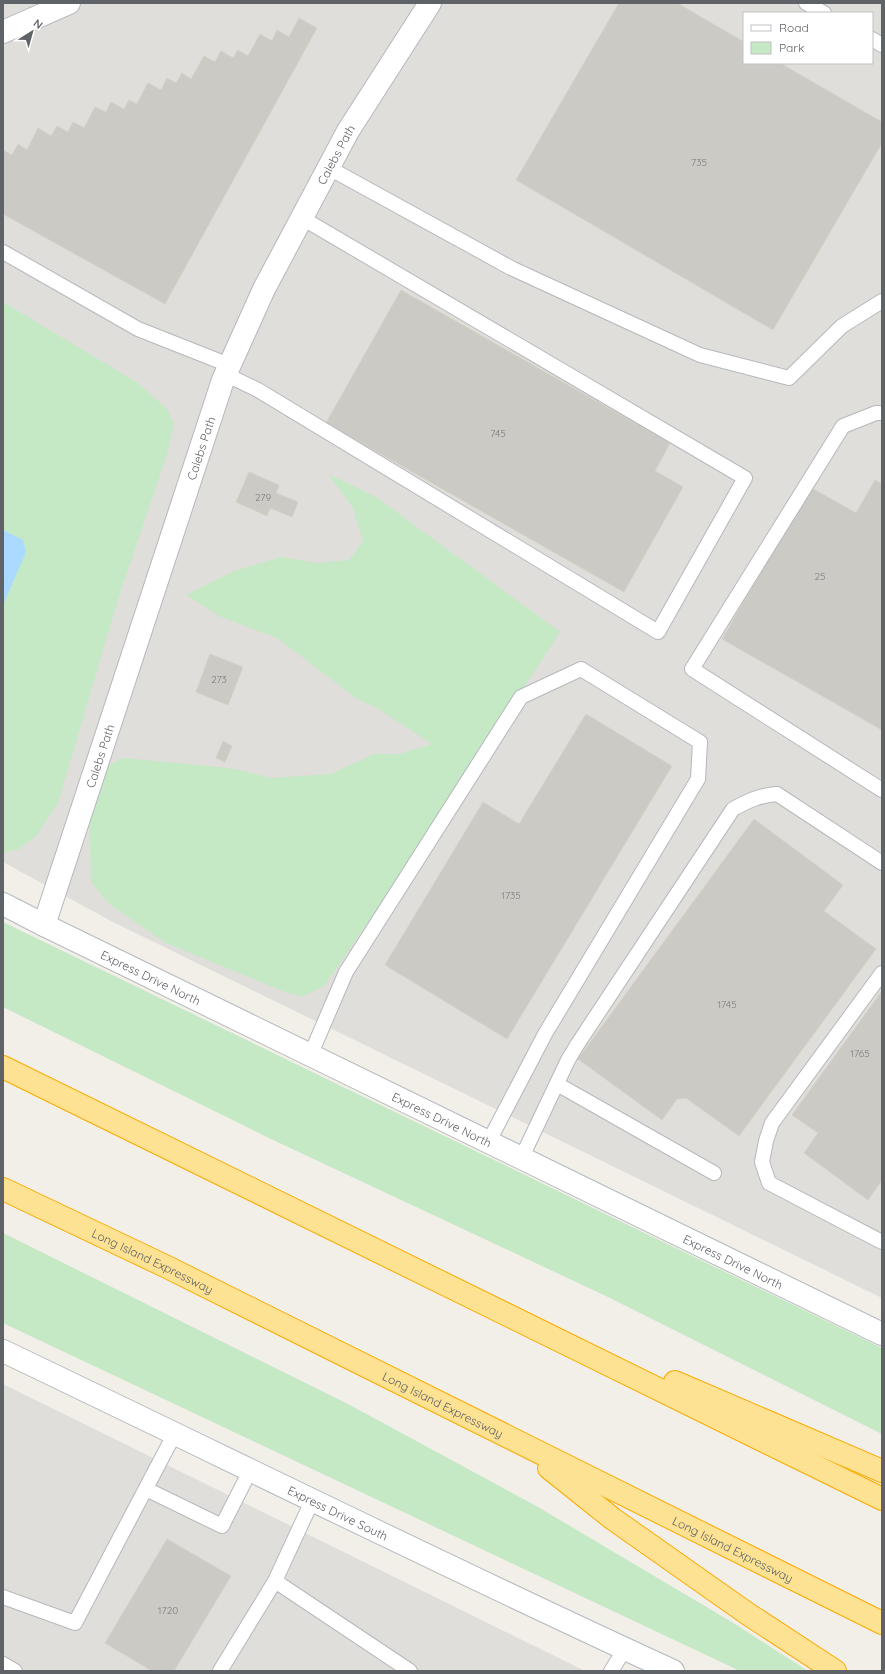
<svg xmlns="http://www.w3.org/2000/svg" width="885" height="1674" viewBox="0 0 885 1674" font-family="Quicksand,sans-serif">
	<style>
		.industrial { fill: #e0deda; fill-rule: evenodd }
		.green { fill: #c5e8c5 }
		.water { fill: #aadaff }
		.building { fill: #cccac5; stroke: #d6d1c6 }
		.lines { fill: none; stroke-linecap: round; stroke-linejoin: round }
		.lane-casing { stroke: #b5b8bc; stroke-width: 16 }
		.street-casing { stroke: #b5b8bc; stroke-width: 24 }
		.secondary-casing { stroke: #b6babf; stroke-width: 24 }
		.highway-casing { stroke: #f9ab00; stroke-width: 24 }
		.lane { stroke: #fff; stroke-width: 14 }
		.street { stroke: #fff; stroke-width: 22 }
		.secondary { stroke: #fff; stroke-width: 22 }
		.highway { stroke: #fde293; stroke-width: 22 }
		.labels { text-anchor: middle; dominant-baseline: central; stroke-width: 3; stroke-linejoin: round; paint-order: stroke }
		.number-label { font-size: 10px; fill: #7a7d7f }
		.street-label { font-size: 12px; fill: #5f6368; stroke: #fff }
	</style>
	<rect width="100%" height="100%" fill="#f1efe8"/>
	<path class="industrial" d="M3,3H882V1298L111,921L3,862ZM744,13H872V63H744Z
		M3,1384L585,1671H3Z"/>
	<path class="green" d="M3,302L138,383L167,409L174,424L167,454L119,596L58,803L37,835L19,849L4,853L3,852Z
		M328,474L376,497L560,632L376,911L324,986L302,997L285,992L166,943L109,904L91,882L89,812L104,768L123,758L230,768L272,778L331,774L374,754H400L432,744L377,708L357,699L277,638L221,617L186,595L234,571L281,557L316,563L349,560L363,541L353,508Z
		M3,922L882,1348V1434L606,1296L271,1139L3,1007Z
		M3,1233L348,1404L538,1507L735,1624L808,1671H740L3,1323Z"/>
	<path class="water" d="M3,530L23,540L26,552L3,605Z"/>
	<path class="building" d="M619,3H677L744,42V63H780L882,122V143L773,330L516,180Z
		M299,18L317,28L165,304L3,214V150L12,155L18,144L27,150L38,128L51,136L57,126L68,132L73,122L84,128L95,107L106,112L111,102L124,109L129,100L137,104L148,83L161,90L167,78L176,83L182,73L191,79L204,56L215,62L221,51L233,58L238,50L248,56L260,34L272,41L277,30L289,37Z
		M401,290L670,443L655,471L683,487L624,592L326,423Z
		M249,472L279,485L276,493L298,502L292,517L270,508L267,516L236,502Z
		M875,480L882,484V730L722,639L810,487L856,513Z
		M210,654L243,667L228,705L196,692Z
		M586,714L672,766L507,1039L385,965L483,802L519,824Z
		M223,741L232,746L225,762L216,758Z
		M754,819L843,885L824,911L876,949L739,1136L686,1098L677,1099L662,1120L578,1059Z
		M882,991V1180L868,1200L804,1153L818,1133L792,1115Z
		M167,1539L231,1576L174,1671H152L105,1643Z"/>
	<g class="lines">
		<defs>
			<path id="lane" d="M806,3L824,13
				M872,39L882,45
				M329,168L511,268L700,355L789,378L842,326L882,301
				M3,252L138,329L229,365
				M225,374L258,390L658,632L745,478L302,218
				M882,413H876L843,426L692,669L882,790
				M882,973L772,1123L766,1141L762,1162L769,1183L882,1242
				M310,1056L346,972L521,697L581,669L700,742L698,779L545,1034L488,1143
				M557,1084L714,1173
				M521,1159L568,1060L577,1045L733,809C748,801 760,795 777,794L882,863
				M146,1489L222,1526L251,1469
				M275,1581L410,1671
				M3,1597L75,1623L175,1433
				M3,1664L15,1671
				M220,1671L275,1581L313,1499
				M611,1671L625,1649"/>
			<g id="street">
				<path id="s1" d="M44,925L223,380L264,289L348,131L430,3"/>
			</g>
			<g id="secondary">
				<path d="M3,32L69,3"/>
				<path id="s2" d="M3,904L44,925L882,1334"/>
				<path id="s3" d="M3,1351C227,1458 448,1568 673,1671"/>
			</g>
			<g id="highway">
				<path d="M3,1067L882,1499"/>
				<path id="s4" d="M3,1189L165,1266L882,1623"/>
				<path d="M675,1382L882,1471"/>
				<path d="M549,1468L613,1519L748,1614L835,1671"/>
			</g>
		</defs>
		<use href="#lane" class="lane-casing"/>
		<use href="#street" class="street-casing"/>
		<use href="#secondary" class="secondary-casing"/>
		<use href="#highway" class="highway-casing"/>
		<use href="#lane" class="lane"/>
		<use href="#street" class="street"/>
		<use href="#secondary" class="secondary"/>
		<use href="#highway" class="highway"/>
	</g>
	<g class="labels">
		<g class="number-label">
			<text x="699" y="162">735</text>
			<text x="498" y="433">745</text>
			<text x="263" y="497">279</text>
			<text x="820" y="576">25</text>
			<text x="219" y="679">273</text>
			<text x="511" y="895">1735</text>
			<text x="727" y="1004">1745</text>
			<text x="860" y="1053">1765</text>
			<text x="168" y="1610">1720</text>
		</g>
		<g class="street-label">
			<text stroke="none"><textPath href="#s1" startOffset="826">Calebs Path</textPath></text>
			<text stroke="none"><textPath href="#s1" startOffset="502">Calebs Path</textPath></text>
			<text stroke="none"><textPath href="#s1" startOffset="178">Calebs Path</textPath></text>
			<text stroke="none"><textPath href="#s2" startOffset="165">Express Drive North</textPath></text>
			<text stroke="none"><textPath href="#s2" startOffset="489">Express Drive North</textPath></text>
			<text stroke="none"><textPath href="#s4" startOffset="166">Long Island Expressway</textPath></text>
			<text stroke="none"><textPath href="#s2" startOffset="813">Express Drive North</textPath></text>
			<text stroke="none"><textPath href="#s4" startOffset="490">Long Island Expressway</textPath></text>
			<text stroke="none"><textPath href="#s3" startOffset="372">Express Drive South</textPath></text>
			<text stroke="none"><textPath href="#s4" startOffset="814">Long Island Expressway</textPath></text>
		</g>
	</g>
	<rect width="885" height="1674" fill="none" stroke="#5f6368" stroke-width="8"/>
	<rect x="743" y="12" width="130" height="52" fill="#ffffff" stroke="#bfc1c3"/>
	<rect x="751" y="25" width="20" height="6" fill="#ffffff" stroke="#bfc1c3"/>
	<text x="779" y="32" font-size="12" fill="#5f6368">Road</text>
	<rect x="751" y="42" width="20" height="12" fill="#c5e8c5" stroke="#bfc1c3"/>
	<text x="779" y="52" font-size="12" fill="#5f6368">Park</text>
	<g transform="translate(32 32) rotate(37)" stroke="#ffffff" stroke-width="3" paint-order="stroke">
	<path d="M0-3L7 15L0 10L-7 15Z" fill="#5f6368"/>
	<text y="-6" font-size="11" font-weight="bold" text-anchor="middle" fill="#5f6368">N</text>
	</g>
</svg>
